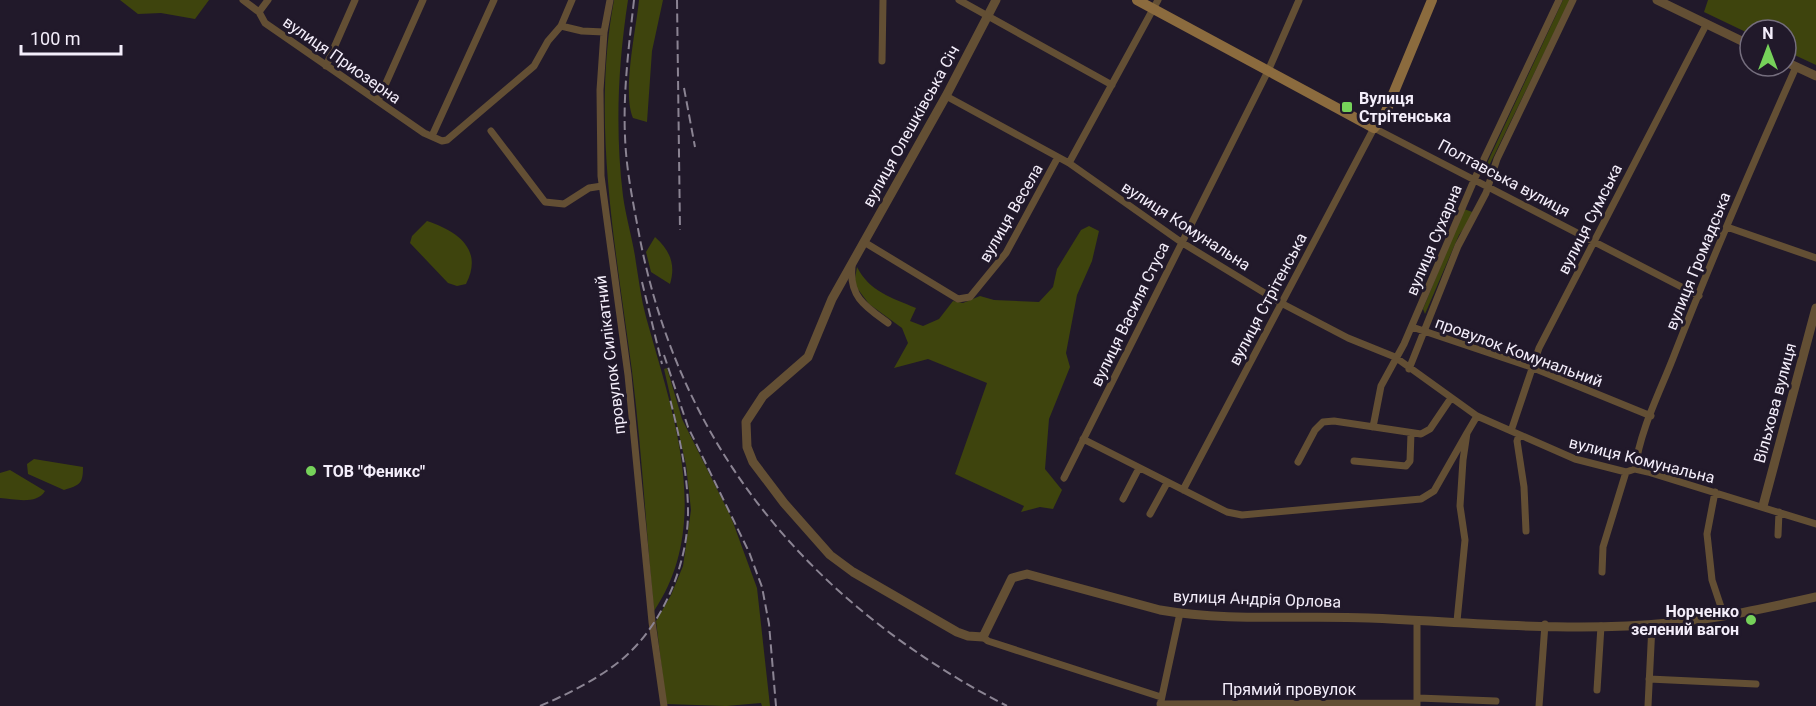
<svg xmlns="http://www.w3.org/2000/svg" width="1816" height="706" viewBox="0 0 1816 706" font-family="Roboto,sans-serif">
	<style>
		.green { fill: #3e440d }
		.lines { fill: none; stroke-linecap: round; stroke-linejoin: round }
		.minor { stroke: #634f34; stroke-width: 7 }
		.tertiary { stroke: #634f34; stroke-width: 9 }
		.secondary { stroke: #8b6b3e; stroke-width: 10 }
		.rail { stroke: #8b8493; stroke-width: 2; stroke-dasharray: 9 4.5; stroke-linecap: butt }
		.poi-dot { fill: #76d25a; stroke: #21192a; stroke-width: 2 }
		.labels { text-anchor: middle; dominant-baseline: central; stroke-width: 6; stroke-linejoin: round; paint-order: stroke }
		.street-label { font-size: 16px; fill: #f4eefb; stroke: #21192a }
		.poi-label { font-size: 16px; font-weight: bold; fill: #f4eefb; stroke: #21192a; text-anchor: start }
	</style>
	<rect width="100%" height="100%" fill="#21192a"/>
	<path class="green" d="M120,0H209L195,19L161,13L138,14Z
		M614,0H628C618,65 615,130 623,196C626,218 633,240 636,263C639,281 641,299 646,317C672,411 714,522 654,611C646,531 642,451 632,371C616,249 591,122 614,0Z
		M639,0H663L652,51L647,122L633,118C622,93 636,30 639,0Z
		M1563,0H1570L1484,176L1483,172Z
		M1708,0H1816V65L1786,51V30H1750V34L1704,12Z
		M1464,209L1475,213L1459,235L1425,314L1423,309Z
		M427,221C457,231 484,249 466,284L457,286L448,283L410,243L412,236Z
		M1089,226L1099,231L1092,261L1077,295L1066,353L1070,367L1049,419L1045,469L1062,490L1053,509L1040,507L1021,512L1024,506L955,474L987,383L928,359L894,368L908,343L902,328L869,304L854,284L857,267C869,291 892,298 916,308L910,321L923,326L939,319L953,301L963,303L980,296L994,300L1039,302L1053,287L1057,269L1081,230Z
		M655,237C670,250 676,265 670,284L651,272L646,252Z
		M667,368L682,419L731,517L757,588L770,706H762L761,703L726,706L666,704L656,621L671,595L683,566L691,510L686,465L664,369Z
		M34,459L83,467C83,484 80,485 64,490L28,474L27,464Z
		M10,470L45,491C37,505 14,499 0,498V473Z"/>
	<g class="lines">
		<path class="minor" d="M243,0L259,12L265,23L424,133L442,141L447,140L534,66L548,41L561,26L572,0
			M610,0L604,32L600,90L601,176L628,375L652,622L664,706
			M959,0L1112,85
			M259,12L268,0
			M561,26L582,31L604,32
			M882,61L883,0
			M326,66L355,0
			M946,96L1069,163L1181,242L1281,303L1348,338L1395,357L1477,416L1575,459L1626,472L1635,469L1648,472L1816,524
			M378,101L423,0
			M491,131L545,202L564,204L589,188L602,186
			M432,136L494,0
			M1069,163L1158,0
			M1727,227L1816,258
			M864,242L958,299L970,297L1006,253L1058,157
			M852,267C849,297 866,307 888,323
			M1412,327L1531,367L1651,416
			M1409,369L1458,246L1486,193L1497,159L1573,0
			M1373,427L1381,386L1404,344L1475,178L1559,0
			M1511,431L1539,348L1706,25
			M1519,435L1517,441L1524,487L1526,531
			M1083,439L1227,512L1242,515L1421,499L1434,491L1467,433
			M1354,461L1406,466L1410,461L1411,433
			M1298,462L1315,430L1323,422L1334,421L1421,434L1430,429L1451,398
			M1635,469C1640,429 1661,390 1675,353C1713,256 1754,161 1796,67
			M1064,478L1268,71L1299,0
			M1183,490L1374,128L1699,296
			M1715,492L1707,534L1712,580L1724,616
			M1123,499L1139,468
			M1150,514L1167,483
			M1778,535L1779,512
			M1602,572L1603,547L1626,472
			M1417,621V705
			M1457,621L1465,540L1460,506L1463,460L1467,433L1477,416
			M983,637L988,641L1161,697
			M1649,679L1756,684
			M1597,690L1601,626
			M1418,698L1496,701
			M1161,701L1180,613
			M1160,704L1417,703
			M1539,706L1545,624
			M1648,706L1652,625"/>
		<path class="tertiary" d="M996,0L946,96L832,299L808,357L763,396L746,422L747,447L753,462L784,503L830,555L853,572L957,632L968,636L983,637L1012,578L1027,574L1160,610C1229,622 1300,615 1369,618C1467,622 1571,633 1669,623C1718,619 1767,608 1816,597
			M1657,0L1750,45
			M1786,62L1816,76
			M1763,506L1816,308"/>
		<path class="secondary" d="M1137,0L1374,128L1384,116L1432,0"/>
		<path class="rail" d="M634,0C629,45 623,91 625,136C626,169 633,202 639,234C680,451 814,606 1007,706
			M677,0L680,230
			M684,88L695,147
			M642,282L662,364
			M664,355L688,427L749,552L762,587L769,624L776,706
			M540,706C568,694 596,680 620,661C662,627 688,565 688,512C688,474 679,435 670,399"/>
	</g>
	<g class="poi-dot">
		<rect x="1341" y="101" width="12" height="12" rx="3"/>
		<circle cx="311" cy="471" r="6"/>
		<circle cx="1751" cy="620" r="6"/>
	</g>
	<g class="labels">
		<g class="street-label">
			<text transform="translate(342 60) rotate(35)">вулиця Приозерна</text>
			<text transform="translate(911 126) rotate(-61)">вулиця Олешківська Січ</text>
			<text transform="translate(1504 178) rotate(28)">Полтавська вулиця</text>
			<text transform="translate(1011 213) rotate(-60)">вулиця Весела</text>
			<text transform="translate(1590 219) rotate(-63)">вулиця Сумська</text>
			<text transform="translate(1186 226) rotate(33)">вулиця Комунальна</text>
			<text transform="translate(1434 240) rotate(-67)">вулиця Сухарна</text>
			<text transform="translate(1698 261) rotate(-68)">вулиця Громадська</text>
			<text transform="translate(1268 299) rotate(-62)">вулиця Стрітенська</text>
			<text transform="translate(1130 314) rotate(-64)">вулиця Василя Стуса</text>
			<text transform="translate(1519 352) rotate(20)">провулок Комунальний</text>
			<text transform="translate(610 355) rotate(-97)">провулок Силікатний</text>
			<text transform="translate(1775 403) rotate(-75)">Вільхова вулиця</text>
			<text transform="translate(1642 460) rotate(14)">вулиця Комунальна</text>
			<text transform="translate(1257 599) rotate(2)">вулиця Андрія Орлова</text>
			<text x="1289" y="689">Прямий провулок</text>
		</g>
		<g class="poi-label">
			<text x="1359" y="98">Вулиця<tspan x="1359" dy="18">Стрітенська</tspan></text>
			<text x="323" y="471">ТОВ "Феникс"</text>
			<text x="1739" y="611" text-anchor="end">Норченко<tspan x="1739" dy="18">зелений вагон</tspan></text>
		</g>
	</g>
	<g transform="translate(1768 48)"><circle r="28" fill="#21192a" stroke="#756e7e" stroke-width="1.5"/>
	<path d="M0-4.5L10 22L0 15L-10 22Z" fill="#76d25a"/>
	<text y="-9" font-size="16" font-weight="bold" text-anchor="middle" fill="#f4eefb">N</text>
	</g>
	<path d="M21 45v9h100v-9" fill="none" stroke="#f4eefb" stroke-width="3"/>
	<text x="30" y="45" font-size="18" fill="#f4eefb" stroke="#21192a" stroke-width="4.5" paint-order="stroke">100 m</text>
</svg>
